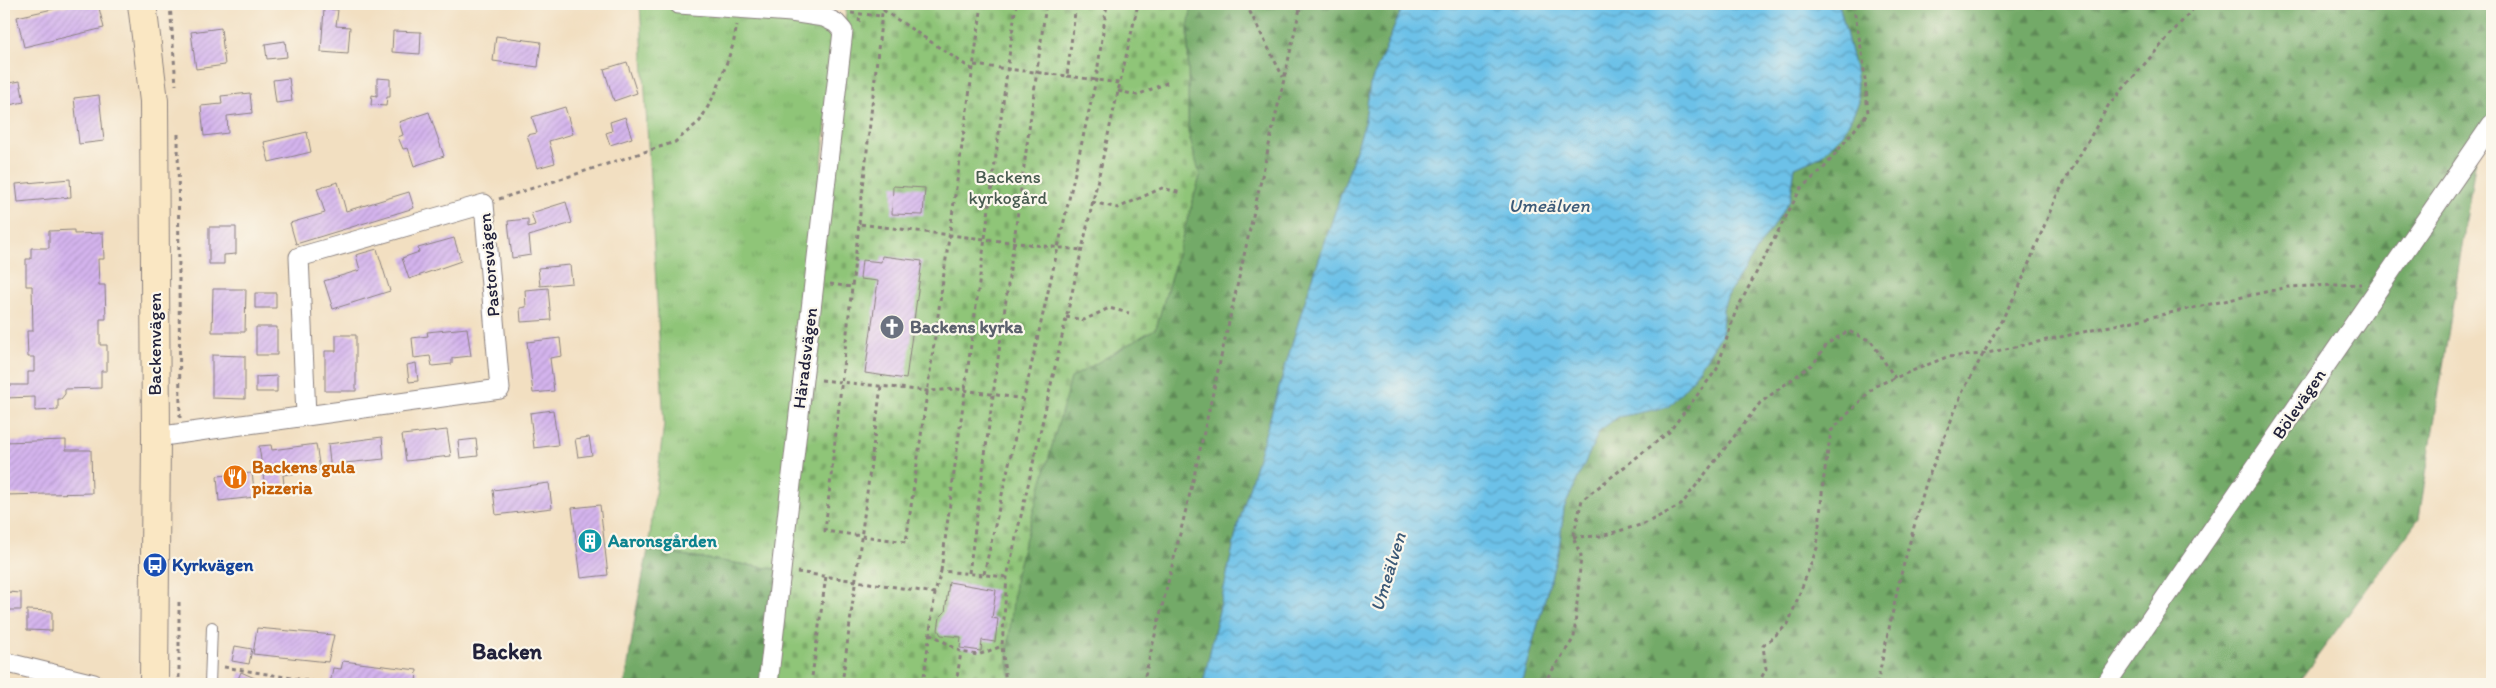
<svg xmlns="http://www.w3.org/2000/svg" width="2496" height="688" viewBox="0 0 2496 688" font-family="Itim,sans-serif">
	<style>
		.grass { fill: url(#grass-tufts); stroke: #58745a }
		.forest { fill: url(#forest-firs); stroke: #4a6652 }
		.cemetery { fill: url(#cemetery-stones); stroke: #58745a }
		.water { fill: url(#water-waves); stroke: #477292 }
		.building { fill: url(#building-hatch) }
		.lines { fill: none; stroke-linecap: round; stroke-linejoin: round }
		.lane-casing { stroke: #8a807e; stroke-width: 12 }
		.street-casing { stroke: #8a807e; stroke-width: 21 }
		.secondary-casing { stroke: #8a807e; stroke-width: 30 }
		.path { stroke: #8a807e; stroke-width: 3; stroke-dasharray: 4 4; stroke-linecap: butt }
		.lane { stroke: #fff; stroke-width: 10 }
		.street { stroke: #fff; stroke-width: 19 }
		.secondary { stroke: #fae7c3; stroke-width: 28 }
		.labels { text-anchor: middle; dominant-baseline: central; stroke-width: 4.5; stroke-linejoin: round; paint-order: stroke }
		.park-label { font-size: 18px; fill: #485b50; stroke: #fbf7ec }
		.street-label { font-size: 18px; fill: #22223b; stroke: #fbf7ec }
		.worship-label { font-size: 18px; font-weight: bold; fill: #5b616d; stroke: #fbf7ec; text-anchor: start }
		.food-label { font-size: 18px; font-weight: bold; fill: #c56008; stroke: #fbf7ec; text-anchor: start }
		.culture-label { font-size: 18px; font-weight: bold; fill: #0d838f; stroke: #fbf7ec; text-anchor: start }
		.transit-label { font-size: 18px; font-weight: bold; fill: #164399; stroke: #fbf7ec; text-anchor: start }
		.water-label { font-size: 19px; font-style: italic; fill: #3c5a78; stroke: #fbf7ec }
		.district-label { font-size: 22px; font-weight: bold; fill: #22223b; stroke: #fbf7ec }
	</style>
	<defs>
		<pattern id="grass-tufts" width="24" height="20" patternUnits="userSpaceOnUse" patternTransform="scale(1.25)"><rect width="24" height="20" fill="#8fc578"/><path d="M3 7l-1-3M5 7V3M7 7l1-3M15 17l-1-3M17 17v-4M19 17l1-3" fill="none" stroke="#7ba969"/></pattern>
		<pattern id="forest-firs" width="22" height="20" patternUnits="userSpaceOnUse" patternTransform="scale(1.25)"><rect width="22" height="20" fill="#73aa68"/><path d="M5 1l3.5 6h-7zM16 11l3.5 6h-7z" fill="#5e8a57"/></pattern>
		<pattern id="cemetery-stones" width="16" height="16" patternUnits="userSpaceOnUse" patternTransform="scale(1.25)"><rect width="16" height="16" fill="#8fc578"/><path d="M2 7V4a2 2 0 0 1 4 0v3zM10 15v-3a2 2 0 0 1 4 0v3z" fill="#7ba969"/></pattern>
		<pattern id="water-waves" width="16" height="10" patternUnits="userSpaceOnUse" patternTransform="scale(1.25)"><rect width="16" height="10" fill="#6cc1e8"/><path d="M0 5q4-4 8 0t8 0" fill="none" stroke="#589cbd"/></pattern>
		<pattern id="building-hatch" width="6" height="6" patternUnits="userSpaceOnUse" patternTransform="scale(1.25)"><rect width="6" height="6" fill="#d4b4ed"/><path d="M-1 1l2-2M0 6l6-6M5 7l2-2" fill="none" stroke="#b69acc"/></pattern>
	</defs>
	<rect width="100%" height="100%" fill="#fbf7ec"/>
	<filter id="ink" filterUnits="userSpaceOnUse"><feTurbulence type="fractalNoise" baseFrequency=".02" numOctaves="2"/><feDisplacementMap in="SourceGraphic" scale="10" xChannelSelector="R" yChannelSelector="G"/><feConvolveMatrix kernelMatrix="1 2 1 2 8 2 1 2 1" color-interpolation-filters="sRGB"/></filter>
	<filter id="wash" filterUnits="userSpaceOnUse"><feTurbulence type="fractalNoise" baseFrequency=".0096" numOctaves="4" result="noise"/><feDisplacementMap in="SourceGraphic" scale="20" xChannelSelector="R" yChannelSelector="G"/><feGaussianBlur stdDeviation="1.12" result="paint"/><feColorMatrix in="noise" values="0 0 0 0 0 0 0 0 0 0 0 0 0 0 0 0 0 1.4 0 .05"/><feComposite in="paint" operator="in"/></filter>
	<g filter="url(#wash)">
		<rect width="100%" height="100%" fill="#f2dfc1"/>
		<path class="grass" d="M640,4H679L836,23L781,570L648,550L664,424Z"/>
		<path class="forest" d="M1192,4H1404L1370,85L1364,126L1303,307L1237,529L1203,684H1011L1007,656L1016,573L1071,378L1156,328L1200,176L1188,132V28Z
			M1839,4H2492V124L2478,145L2419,518L2297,684H1521L1559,549L1564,508L1600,430L1618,417L1668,407L1692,380L1722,334L1723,308L1728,294L1790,200L1795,167L1822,155L1843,134L1859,102L1855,69Z
			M648,550L781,570L768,684H625L636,611Z"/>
		<path class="cemetery" d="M847,4H1192L1188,28V132L1200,176L1156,328L1071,378L1016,573L1007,656L1011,684H768Z"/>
		<path class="water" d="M1404,4H1839L1855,69L1859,102L1843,134L1822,155L1795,167L1790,200L1728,294L1723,308L1722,334L1692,380L1668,407L1618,417L1600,430L1564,508L1559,549L1521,684H1203L1237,529L1303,307L1364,126L1370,85Z"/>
		<g id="blocks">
			<path class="building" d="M75,4H98L104,28L24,47L17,17Z
				M324,9L338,10L336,26L350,27L348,54L321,52Z
				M221,28L225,65L196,69L191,32Z
				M393,31L421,32L420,54L392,52Z
				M496,36L541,42L538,67L493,61Z
				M285,41L287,57L267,59L265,44Z
				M627,62L637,93L614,101L604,69Z
				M289,78L292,101L276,103L273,80Z
				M377,78L390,79V97H387L386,106L371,105L372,95L377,96Z
				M20,81L24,102L4,106V84Z
				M250,93L252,113L227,116L228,133L204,136L201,106L222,104L221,96Z
				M99,95L104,141L79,144L74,98Z
				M565,107L573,134L549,141L555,163L537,168L527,135L537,133L532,117Z
				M429,112L444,156L414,166L408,148L403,149L398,137L403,135L399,122Z
				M625,117L632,138L610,145L606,133L612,131L610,122Z
				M307,132L311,152L269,162L264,142Z
				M70,179L71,197L18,202L16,184Z
				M338,182L346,211L409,192L414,208L296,244L290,223L325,213L317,188Z
				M893,186L925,188L923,215L892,214Z
				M566,202L572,223L529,236L531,255L512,258L508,221L528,219V227L535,225L531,213Z
				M209,227H236V254L224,255V264H209Z
				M74,230V234L103,233L104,259H98L99,285H105L106,319H100V345H107V371H101V388L65,389V394L61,399H58V410L35,411V397L4,398V385H28V372H34V357H28L27,331H33L32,286H26V259H31V248H49V231Z
				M454,238L461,261L409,279L402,258L419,252L418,248Z
				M377,249L390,291L333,309L324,281L360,270L356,255Z
				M882,256L922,261L906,379L865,373L878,281L860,279L862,260L881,262Z
				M570,265L572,283L540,286L538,268Z
				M548,288L551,320L521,322L520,308L526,307L525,290Z
				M213,289H246L245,332H212Z
				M255,293H276V308H255Z
				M256,327H277V355H256Z
				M467,328L471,356L452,358V364L432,366L430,356L414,358L412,338L428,336L427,332Z
				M336,335H356V391H325V351H336Z
				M560,338L562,356L550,358L554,391L533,393L527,342Z
				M212,355L245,356V399L212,398Z
				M416,363L418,381L409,382L407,365Z
				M277,376V392H256V377Z
				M553,410L558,445L534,448L530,413Z
				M447,430L451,456L406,461L402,435Z
				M382,437L384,459L345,463L346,470L331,472L328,444Z
				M589,437L592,455L578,457L575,439Z
				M476,439L478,456L460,458L458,441Z
				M66,440V450H91L92,493L4,495V442Z
				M316,444L320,470L283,475L284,485L265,488L259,446L271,445L272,450Z
				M252,473L255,497L219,501L217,476Z
				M549,483L552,508L496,515L493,490Z
				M600,505L608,575L581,578L572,508Z
				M949,582L996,590L992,618L998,619L995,642L982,640L981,651L960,648L961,637L941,635L938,630L940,617L945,612Z
				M8,592L21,593V610H7Z
				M27,610L52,611V631L27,630Z
				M257,628L334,635L328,662L253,654Z
				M235,646L252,649L249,664L232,661Z
				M343,661L417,670L416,684H330L333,668L341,669Z
				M241,672L268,684H236Z"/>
		</g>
	</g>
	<g filter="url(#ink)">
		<use href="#blocks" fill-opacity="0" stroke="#8a807e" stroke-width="1"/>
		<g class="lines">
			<defs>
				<path id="lane" d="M210,684L212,627"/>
				<path id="street" d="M679,4L791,12L824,17L836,23L843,31L768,684
					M156,437L500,389L484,204L299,257L306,415
					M4,662L94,684
					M2106,684L2492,124"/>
				<path id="secondary" d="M142,4L154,101L156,437L154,684"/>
			</defs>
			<use href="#lane" class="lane-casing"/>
			<use href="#street" class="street-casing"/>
			<use href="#secondary" class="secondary-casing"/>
			<path class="path" d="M170,4L176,85
				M982,4L906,542L825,531L859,224C933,233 1007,242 1081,250
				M1246,4L1283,77
				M883,10L973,70
				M851,13L882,16
				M859,22L860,14
				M974,65L1067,76L1076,4
				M1067,76L1119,83
				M1118,91L1137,95L1169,82
				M178,134L180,418
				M499,199L675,142L700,121L717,90L733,45L737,25
				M1092,202L1118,208L1162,188L1181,193
				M859,224L883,4
				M830,284L852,287
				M1066,317L1084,320L1109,308L1129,313
				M821,380L928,391L957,389L1024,399
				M1573,537L1601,536L1644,524L1681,505L1760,403L1814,363L1827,344L1848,331L1871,341L1895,378
				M941,571L1016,4
				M797,572L935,593
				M969,573L1046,4
				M984,574L1096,80L1107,4
				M179,602V684
				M930,633L961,652L978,655L1002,646
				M224,667L316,682L318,684
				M811,684L826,576
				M842,684L881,386
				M923,684L935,593L941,571L1007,577
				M956,684L961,652
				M1006,684L1002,646L1007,577L1138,4
				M1143,684L1192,485L1301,4
				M1543,684L1574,638L1581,556L1573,537L1582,500L1669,432L1717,369L1735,313L1801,188L1823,169L1868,113L1863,59L1853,4
				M1758,684L1766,669L1763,646L1788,624L1817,548L1823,483L1831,431L1875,386L1947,357L1983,354L2288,287L2361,284
				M1877,684L1900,578L1926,483L1962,393L2018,290L2056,197L2108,106L2197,4"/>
			<use href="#lane" class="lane"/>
			<use href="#street" class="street"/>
			<use href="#secondary" class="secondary"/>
		</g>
	</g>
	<defs>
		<symbol id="church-disc" viewBox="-11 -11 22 22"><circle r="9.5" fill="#6b7280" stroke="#fbf7ec"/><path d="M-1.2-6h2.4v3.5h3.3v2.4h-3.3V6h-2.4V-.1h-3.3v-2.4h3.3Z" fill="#fff"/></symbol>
		<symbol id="restaurant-disc" viewBox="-11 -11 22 22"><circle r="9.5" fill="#e8710a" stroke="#fbf7ec"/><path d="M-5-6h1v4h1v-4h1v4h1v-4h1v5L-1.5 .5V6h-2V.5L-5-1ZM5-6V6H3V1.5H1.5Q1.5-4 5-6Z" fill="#fff"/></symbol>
		<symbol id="building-disc" viewBox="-11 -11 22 22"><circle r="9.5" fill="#0f9aa8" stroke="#fbf7ec"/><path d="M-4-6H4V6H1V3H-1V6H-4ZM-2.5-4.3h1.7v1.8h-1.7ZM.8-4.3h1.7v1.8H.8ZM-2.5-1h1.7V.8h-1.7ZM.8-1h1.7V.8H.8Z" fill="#fff"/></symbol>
		<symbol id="bus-disc" viewBox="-11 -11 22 22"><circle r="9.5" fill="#1a4fb4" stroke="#fbf7ec"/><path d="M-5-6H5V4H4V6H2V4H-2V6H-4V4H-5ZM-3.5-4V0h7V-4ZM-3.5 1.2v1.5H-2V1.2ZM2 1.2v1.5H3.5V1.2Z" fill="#fff"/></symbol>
	</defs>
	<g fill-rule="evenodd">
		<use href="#church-disc" x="878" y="313" width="28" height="28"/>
		<use href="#restaurant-disc" x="221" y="463" width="28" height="28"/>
		<use href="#building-disc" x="576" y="527" width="28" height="28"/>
		<use href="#bus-disc" x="141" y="551" width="28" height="28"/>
	</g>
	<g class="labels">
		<g class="park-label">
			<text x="1008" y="177">Backens<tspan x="1008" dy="21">kyrkogård</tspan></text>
		</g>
		<g class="street-label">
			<text transform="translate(489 265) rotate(-95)">Pastorsvägen</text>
			<text transform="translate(155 344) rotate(-90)">Backenvägen</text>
			<text transform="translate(805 358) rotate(-83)">Häradsvägen</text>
			<text transform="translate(2299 404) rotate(-56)">Bölevägen</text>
		</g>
		<g class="worship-label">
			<text x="910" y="327">Backens kyrka</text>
		</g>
		<g class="food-label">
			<text x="252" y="467">Backens gula<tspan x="252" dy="21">pizzeria</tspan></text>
		</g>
		<g class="culture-label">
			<text x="608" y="541">Aaronsgården</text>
		</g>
		<g class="transit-label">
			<text x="172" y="565">Kyrkvägen</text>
		</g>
		<g class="water-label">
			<text x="1549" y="205">Umeälven</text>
			<text transform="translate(1388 572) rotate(-73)">Umeälven</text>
		</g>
		<g class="district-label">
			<text x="507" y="651">Backen</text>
		</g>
	</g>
	<rect width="2496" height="688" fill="none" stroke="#fbf7ec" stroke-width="20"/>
</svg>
